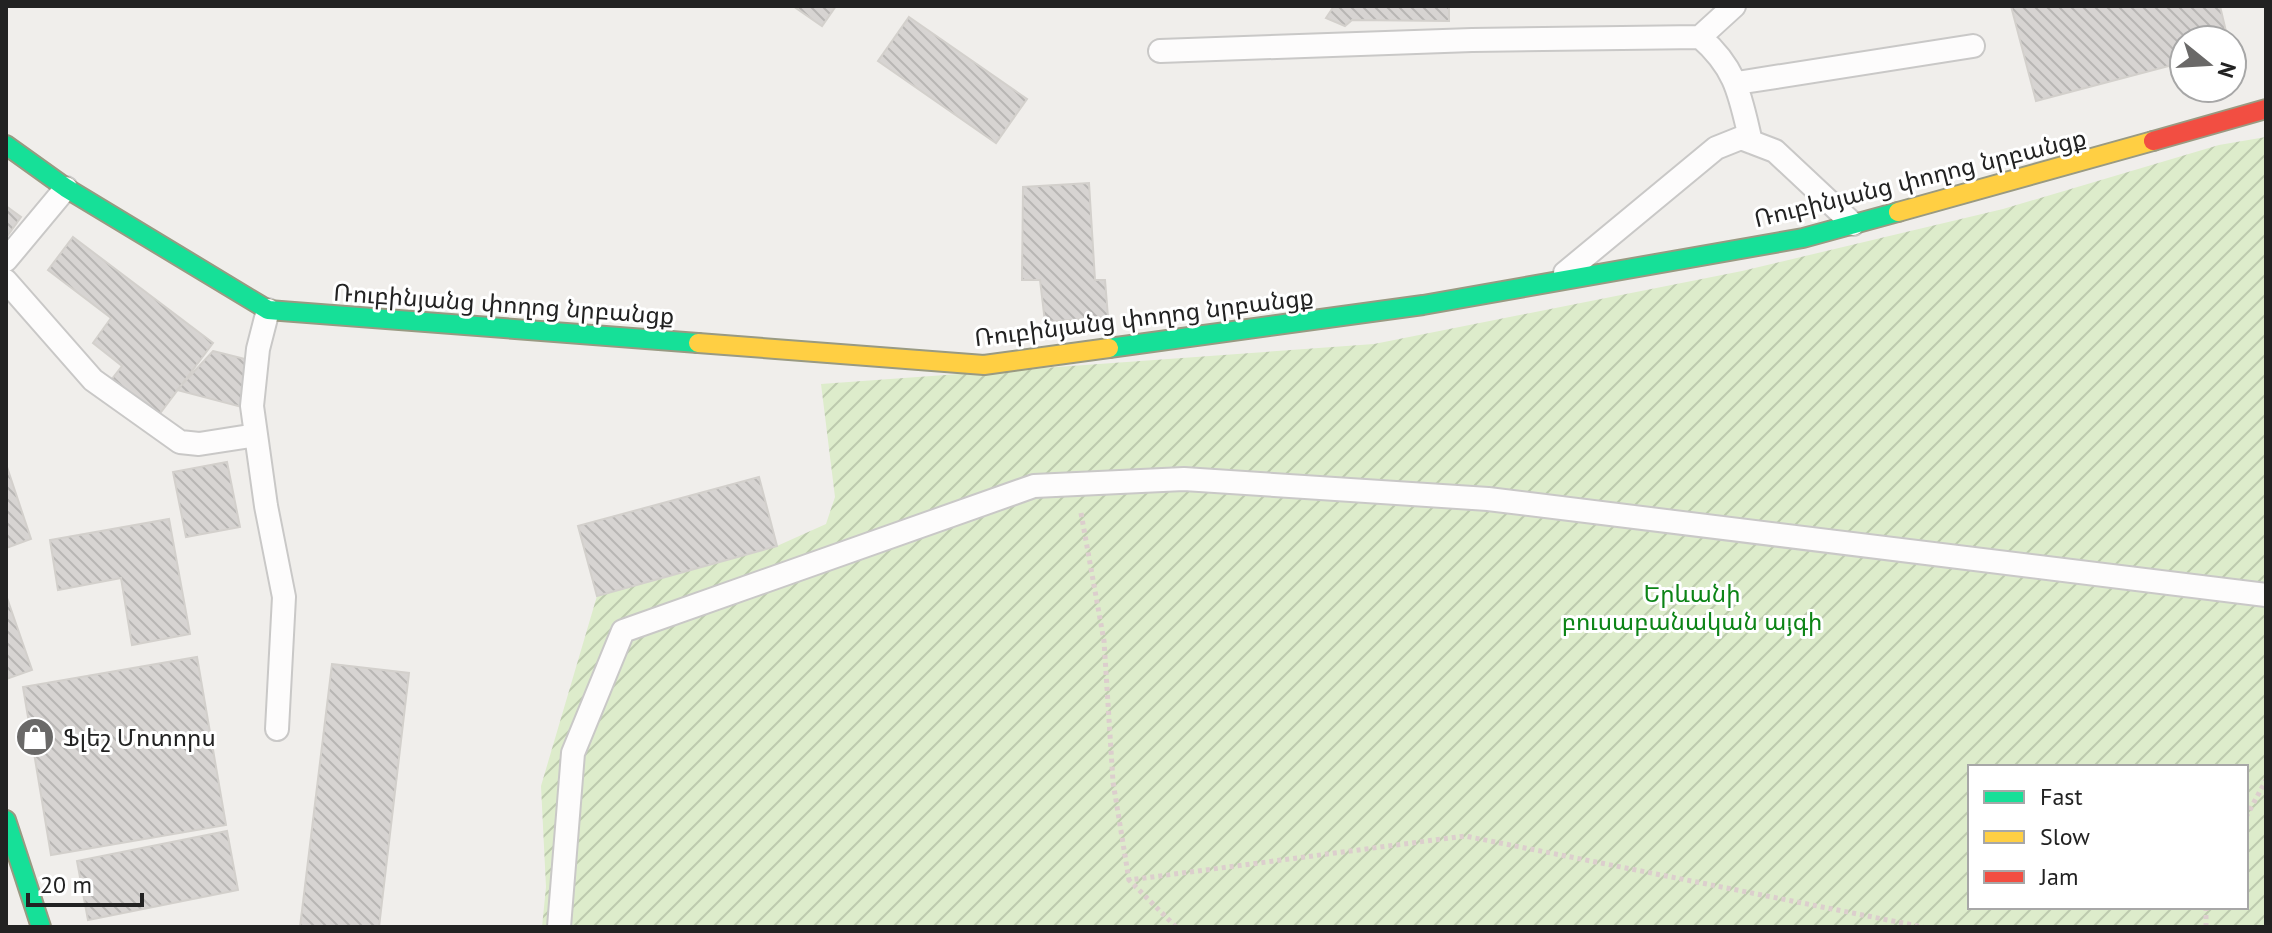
<svg xmlns="http://www.w3.org/2000/svg" width="2272" height="933" viewBox="0 0 2272 933" font-family="'PT Sans','Noto Sans Armenian',sans-serif">
	<style>
		.garden { fill: url(#garden-furrows); fill-rule: evenodd }
		.building { fill: url(#building-back-hatch); stroke: #d3d0cc; stroke-width: 2 }
		.lines { fill: none; stroke-linecap: round; stroke-linejoin: round }
		.lane-casing { stroke: #c9c8c7; stroke-width: 26 }
		.fast-casing { stroke: #999a82; stroke-width: 22 }
		.slow-casing { stroke: #999a82; stroke-width: 22 }
		.jam-casing { stroke: #999a82; stroke-width: 22 }
		.path { stroke: #dccecd; stroke-width: 5; stroke-dasharray: 4 4; stroke-linecap: butt }
		.lane { stroke: #fdfcfc; stroke-width: 22 }
		.fast { stroke: #16e098; stroke-width: 18 }
		.slow { stroke: #ffcf43; stroke-width: 18 }
		.jam { stroke: #f24e42; stroke-width: 18 }
		.labels { text-anchor: middle; dominant-baseline: central; stroke-width: 6; stroke-linejoin: round; paint-order: stroke }
		.street-label { font-size: 24px; fill: #222; stroke: #fff }
		.park-label { font-size: 24px; fill: #0c8416; stroke: #fff }
		.poi-label { font-size: 24px; fill: #222; stroke: #fff; text-anchor: start }
	</style>
	<defs>
		<pattern id="garden-furrows" width="10" height="10" patternUnits="userSpaceOnUse" patternTransform="scale(2)"><rect width="10" height="10" fill="#ddeccb"/><path d="M-1 1l2-2M0 10L10 0M9 11l2-2" fill="none" stroke="#bdcaae"/></pattern>
		<pattern id="building-back-hatch" width="6" height="6" patternUnits="userSpaceOnUse" patternTransform="scale(2)"><rect width="6" height="6" fill="#d7d4d2"/><path d="M-1 5l2 2M0 0l6 6M5-1l2 2" fill="none" stroke="#b8b6b4"/></pattern>
	</defs>
	<rect width="100%" height="100%" fill="#f0eeeb"/>
	<path class="garden" d="M2266,137V927H542L546,887L541,786L597,596L777,546L826,524L835,497L821,384L1374,344L1742,271L2003,209L2219,145ZM1970,767H2246V907H1970Z"/>
	<path class="building" d="M793,6H836L822,26Z
		M1334,6H1449V21L1352,20L1345,26L1326,18Z
		M2011,6H2220L2228,40H2184V62L2036,101Z
		M909,17L1027,99L996,143L878,61Z
		M1089,183L1095,280H1105L1108,317L1045,322L1040,280H1022L1023,187Z
		M6,206L21,217L6,238Z
		M73,237L213,343L155,420L108,384L122,366L93,343L111,318L48,270Z
		M213,351L249,360L242,407L177,390Z
		M227,462L240,527L186,537L173,472Z
		M6,464L31,539L6,548Z
		M759,477L777,546L597,596L578,526Z
		M169,519L190,634L132,645L121,578L58,590L50,540Z
		M6,595L32,670L6,679Z
		M197,657L226,825L51,855L23,687Z
		M332,664L409,673L379,927H300Z
		M227,831L238,890L88,920L77,861Z"/>
	<g class="lines">
		<defs>
			<path id="lane" d="M1700,37L1734,6
				M1160,51L1472,40L1700,37C1737,69 1740,96 1751,142
				M1737,83L1973,46
				M6,260L66,188
				M1565,273L1716,148L1741,138L1775,151L1853,224
				M6,281L93,380L180,442L199,444L256,435
				M268,310L258,349L252,406L266,506L284,597L277,729
				M559,927L573,753L623,631L1034,486L1184,479L1488,499L2266,595"/>
			<path id="fast" d="M6,145L66,188L268,310L698,343
				M1109,348L1423,305L1803,238L1898,212
				M6,820L41,927"/>
			<path id="slow" d="M1898,212L2153,141
				M698,343L984,365L1109,348"/>
			<path id="jam" d="M2153,141L2266,109"/>
		</defs>
		<use href="#lane" class="lane-casing"/>
		<use href="#fast" class="fast-casing"/>
		<use href="#slow" class="slow-casing"/>
		<use href="#jam" class="jam-casing"/>
		<path class="path" d="M1081,513L1104,641L1113,782L1129,880
			M2246,817L2266,780
			M1176,927L1129,880L1465,836L1923,927
			M2206,927V907"/>
		<use href="#lane" class="lane"/>
		<use href="#fast" class="fast"/>
		<use href="#slow" class="slow"/>
		<use href="#jam" class="jam"/>
	</g>
	<defs>
		<symbol id="shop-disc" viewBox="-11 -11 22 22"><circle r="9.5" fill="#6a6968" stroke="#fff"/><path d="M-5-2.5h2.3a2.7 3.5 0 0 1 5.4 0H5L5.5 6h-11ZM-1.5-2.5h3a1.5 2.3 0 0 0-3 0Z" fill="#fff"/></symbol>
	</defs>
	<g fill-rule="evenodd">
		<use href="#shop-disc" x="13" y="715" width="44" height="44"/>
	</g>
	<g class="labels">
		<g class="street-label">
			<text transform="translate(1920 178) rotate(-14)">Ռուբինյանց փողոց նրբանցք</text>
			<text transform="translate(504 304) rotate(4)">Ռուբինյանց փողոց նրբանցք</text>
			<text transform="translate(1144 317) rotate(-7)">Ռուբինյանց փողոց նրբանցք</text>
		</g>
		<g class="park-label">
			<text x="1692" y="593">Երևանի<tspan x="1692" dy="28">բուսաբանական այգի</tspan></text>
		</g>
		<g class="poi-label">
			<text x="63" y="737">Ֆլեշ Մոտորս</text>
		</g>
	</g>
	<rect width="2272" height="933" fill="none" stroke="#222222" stroke-width="16"/>
	<rect x="1968" y="765" width="280" height="144" fill="#ffffff" stroke="#a7a7a7" stroke-width="2"/>
	<rect x="1984" y="791" width="40" height="12" fill="#16e098" stroke="#a7a7a7" stroke-width="2"/>
	<text x="2040" y="805" font-size="24" fill="#222222">Fast</text>
	<rect x="1984" y="831" width="40" height="12" fill="#ffcf43" stroke="#a7a7a7" stroke-width="2"/>
	<text x="2040" y="845" font-size="24" fill="#222222">Slow</text>
	<rect x="1984" y="871" width="40" height="12" fill="#f24e42" stroke="#a7a7a7" stroke-width="2"/>
	<text x="2040" y="885" font-size="24" fill="#222222">Jam</text>
	<g transform="translate(2208 64) rotate(108)"><circle r="38" fill="#ffffff" stroke="#a7a7a7" stroke-width="2"/>
	<path d="M0-6L14 30L0 20L-14 30Z" fill="#6a6968"/>
	<text y="-12" font-size="22" font-weight="bold" text-anchor="middle" fill="#222222">N</text>
	</g>
	<path d="M28 893v12h114v-12" fill="none" stroke="#222222" stroke-width="4"/>
	<text x="40" y="893" font-size="24" fill="#222222" stroke="#ffffff" stroke-width="6" paint-order="stroke">20 m</text>
</svg>
